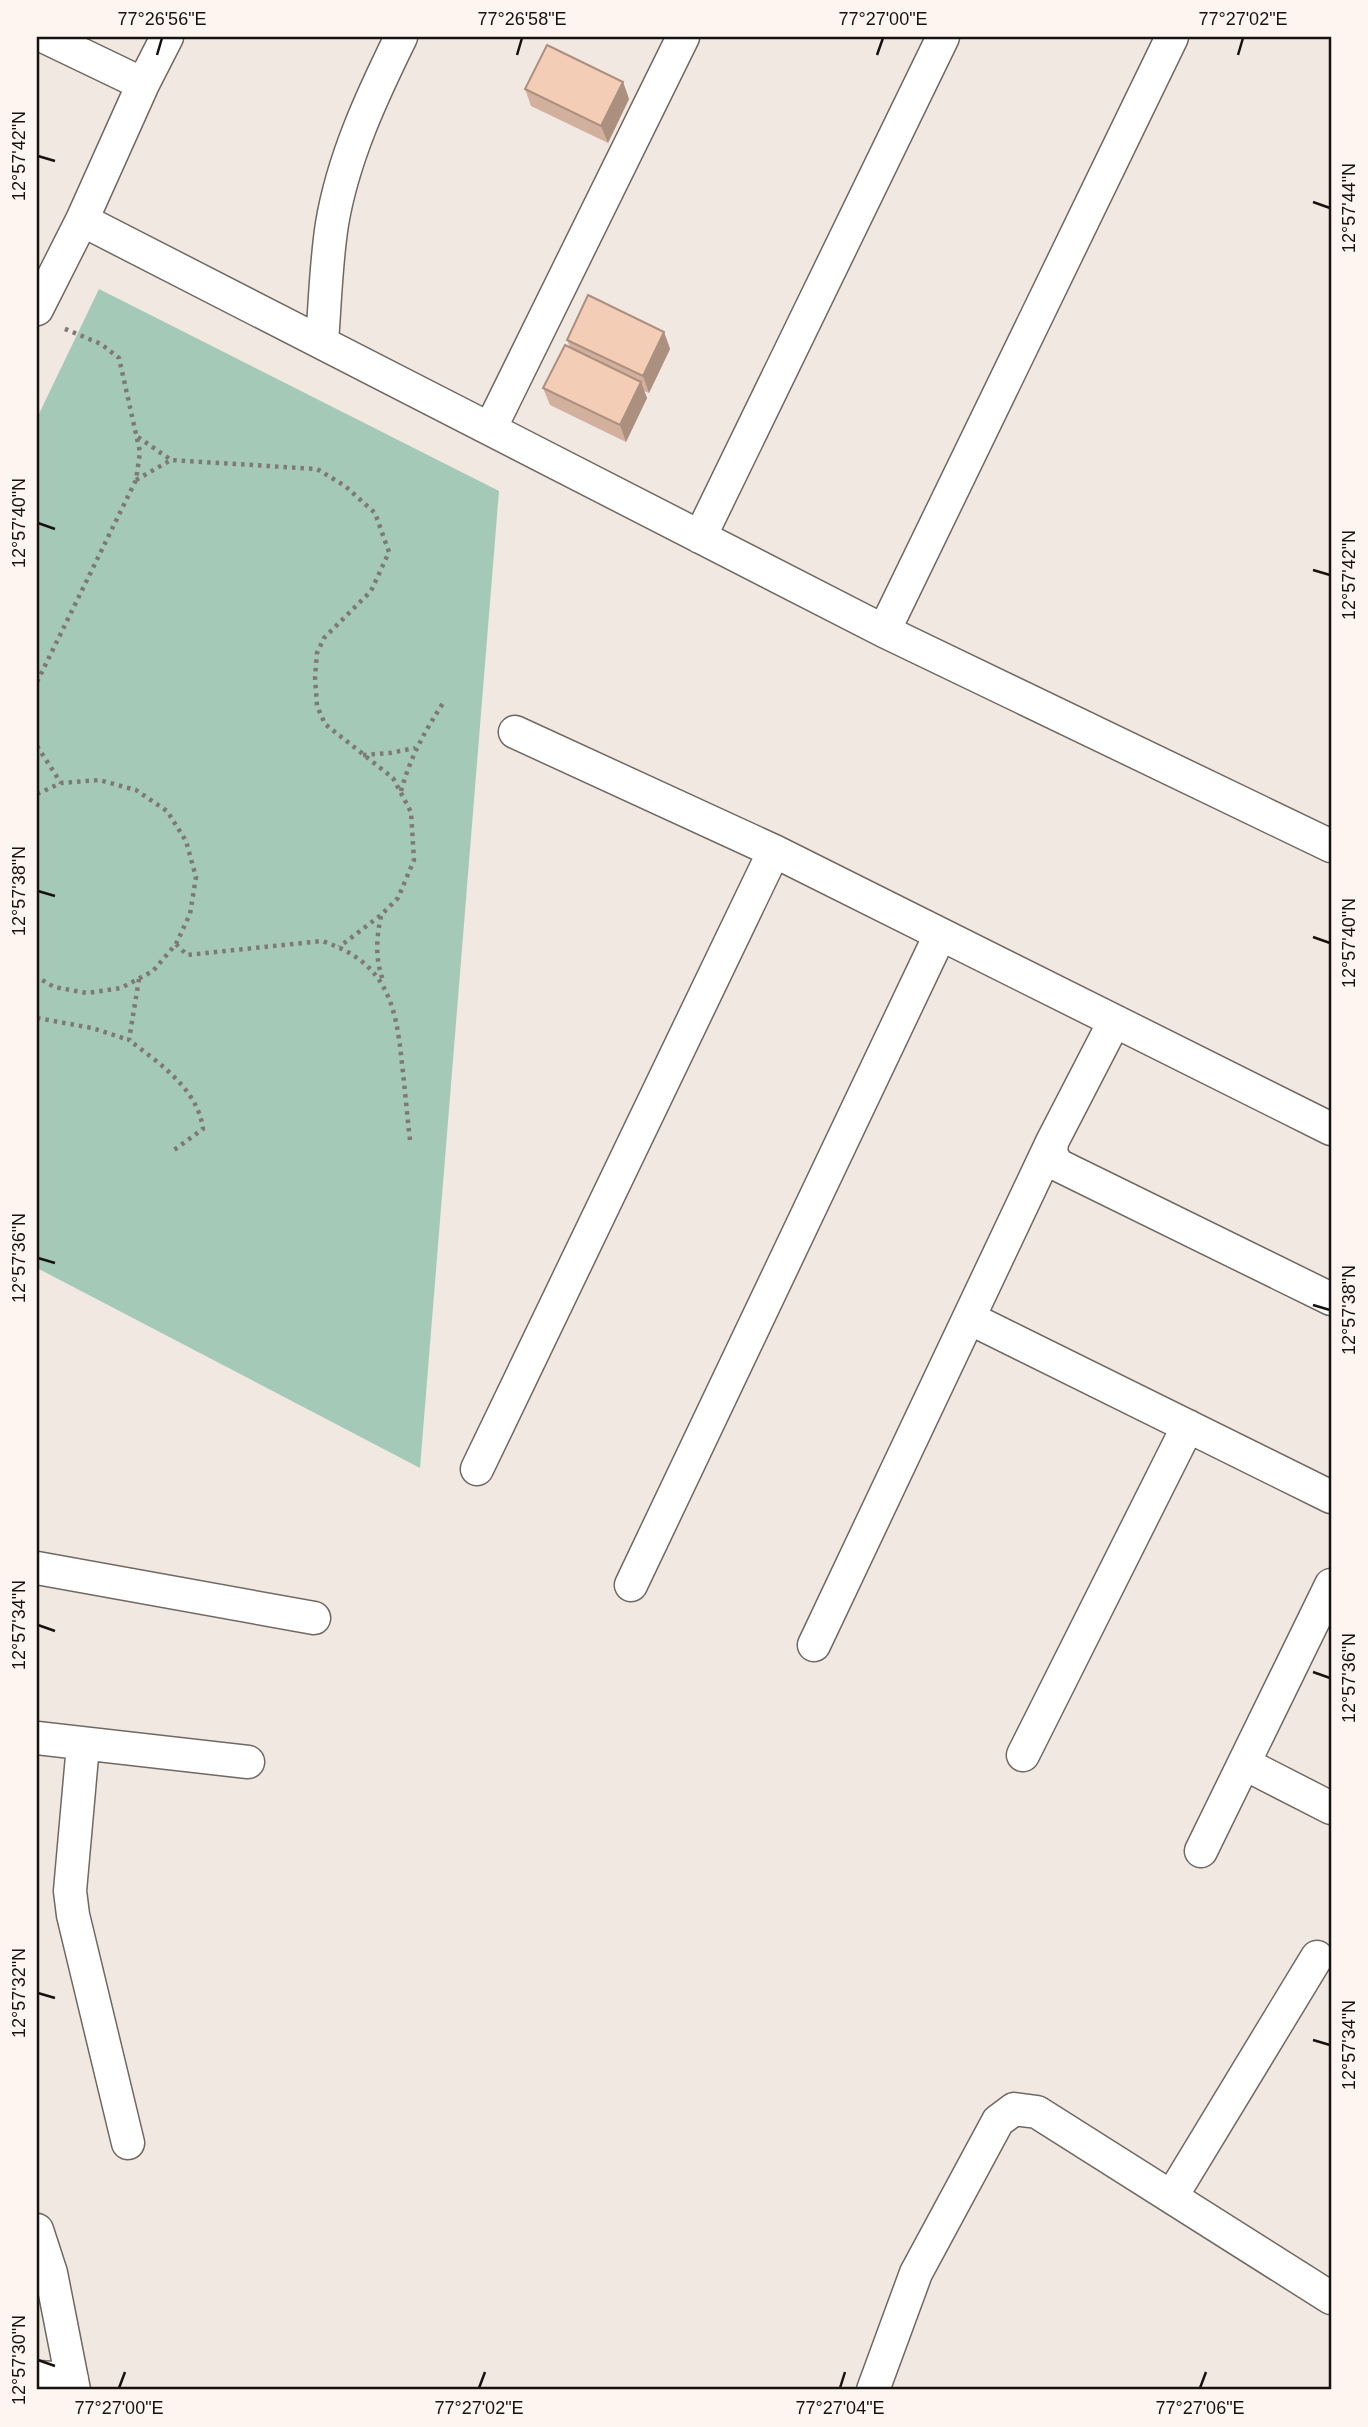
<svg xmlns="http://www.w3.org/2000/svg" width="1368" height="2427" viewBox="0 0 1368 2427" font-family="Arial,sans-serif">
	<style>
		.green { fill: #a5c9b7 }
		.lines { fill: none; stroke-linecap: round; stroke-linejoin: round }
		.street-casing { stroke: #706862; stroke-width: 35 }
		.path { stroke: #7f7975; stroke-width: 4.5; stroke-dasharray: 3.5 5; stroke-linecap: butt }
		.street { stroke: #fff; stroke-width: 32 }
		.wall { fill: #d2b09d }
		.shaded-wall { fill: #ab907f }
		.building { fill: #f4cdb6; stroke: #ab907f; stroke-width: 2 }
		.ticks { fill: none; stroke: #161210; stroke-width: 2.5 }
		.neatline { fill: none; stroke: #161210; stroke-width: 2.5 }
		.ticks-label { font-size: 18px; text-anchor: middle; fill: #161210 }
	</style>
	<rect width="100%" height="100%" fill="#f2e8e2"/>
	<path class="green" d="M99,289L499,491L420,1468L37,1268V418Z"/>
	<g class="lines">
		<defs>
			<path id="street" d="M45,37L143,84
				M82,220L884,631L1331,846
				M37,309L82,220L143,84L167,37
				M322,342C325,303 326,262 332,224C343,158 372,96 401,37
				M490,429L683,37
				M700,537L943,37
				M884,631L1172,37
				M515,732L774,851L1331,1129
				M1114,1022L1052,1142L1051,1154L1058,1165L1331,1299
				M969,1318L1331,1497
				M477,1469L774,851
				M37,1568L314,1618
				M631,1585L940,935
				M814,1645L1052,1142
				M37,1738L248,1762
				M83,1745L70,1891L73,1915L128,2143
				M1023,1755L1188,1426
				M1245,1764L1331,1808
				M1201,1851L1331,1585
				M1172,2196L1317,1957
				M37,2230L51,2273L74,2390
				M37,2377L72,2379
				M873,2390L916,2273L998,2121L1014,2109L1037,2112L1331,2298"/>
		</defs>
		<use href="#street" class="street-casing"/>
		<path class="path" d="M138,437L171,460
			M136,480L171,460L317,469L345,486L375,513L389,552L371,591L324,638L317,653L315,677L317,706L325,724L393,778L411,812L414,860L398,898L381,915L339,947
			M37,682L136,480L140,452L119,358L101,344L63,328
			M37,746L61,783
			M363,755L390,753L415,748
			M401,791C411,755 425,731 445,700
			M37,794L61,783L99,780L136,790L167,811L186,841L196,877L190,914L176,944L153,971L121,988L87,993L54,987L37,977
			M381,916C376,940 375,960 384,983
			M176,944L187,955L322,941C386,962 396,1003 402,1064C405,1089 407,1115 410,1140
			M139,979L129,1040C159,1063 198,1089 203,1129L174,1150
			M37,1018L92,1028L129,1040"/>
		<use href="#street" class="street"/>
	</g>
	<path class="wall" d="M623,82L629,99L608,143L531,106L525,89Z
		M664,332L670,349L649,393L644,391L647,398L626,442L550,405L543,388L570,347L567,340Z"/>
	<path class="shaded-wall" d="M623,82L629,99L608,143L601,126Z
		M664,332L670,349L649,393L643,376Z
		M641,382L647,398L626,442L620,425Z"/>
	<path class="building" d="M547,45L623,82L601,126L525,89Z
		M588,295L664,332L643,376L567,340Z
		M565,345L641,382L620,425L543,388Z"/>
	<path class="ticks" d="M157,55L162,38M517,55L522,38M877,55L883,38M1238,55L1243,38M38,156L55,161M1313,202L1330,208M38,523L55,529M1313,570L1330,575M38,891L55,896M1313,937L1330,943M38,1258L55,1263M1313,1305L1330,1310M38,1625L55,1631M1313,1672L1330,1678M38,1993L55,1998M1313,2040L1330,2045M38,2360L55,2366M119,2388L125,2372M479,2388L485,2372M840,2388L845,2372M1200,2388L1206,2372"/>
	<rect width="1368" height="2427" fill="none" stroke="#fef5f0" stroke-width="77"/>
	<rect x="38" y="38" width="1292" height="2350" class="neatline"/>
	<g class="ticks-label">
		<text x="162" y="25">77°26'56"E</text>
		<text x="522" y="25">77°26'58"E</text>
		<text x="883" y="25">77°27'00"E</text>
		<text x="1243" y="25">77°27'02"E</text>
		<text transform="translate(19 156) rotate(-90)" y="6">12°57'42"N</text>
		<text transform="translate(1349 208) rotate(-90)" y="6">12°57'44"N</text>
		<text transform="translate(19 523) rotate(-90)" y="6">12°57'40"N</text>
		<text transform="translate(1349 575) rotate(-90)" y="6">12°57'42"N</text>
		<text transform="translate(19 891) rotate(-90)" y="6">12°57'38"N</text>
		<text transform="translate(1349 943) rotate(-90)" y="6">12°57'40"N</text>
		<text transform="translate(19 1258) rotate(-90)" y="6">12°57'36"N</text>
		<text transform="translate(1349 1310) rotate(-90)" y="6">12°57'38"N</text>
		<text transform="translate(19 1625) rotate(-90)" y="6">12°57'34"N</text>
		<text transform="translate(1349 1678) rotate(-90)" y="6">12°57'36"N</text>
		<text transform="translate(19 1993) rotate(-90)" y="6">12°57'32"N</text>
		<text transform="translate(1349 2045) rotate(-90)" y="6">12°57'34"N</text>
		<text transform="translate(19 2360) rotate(-90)" y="6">12°57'30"N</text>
		<text x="119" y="2414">77°27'00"E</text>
		<text x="479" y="2414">77°27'02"E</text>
		<text x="840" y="2414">77°27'04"E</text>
		<text x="1200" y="2414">77°27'06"E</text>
	</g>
</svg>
